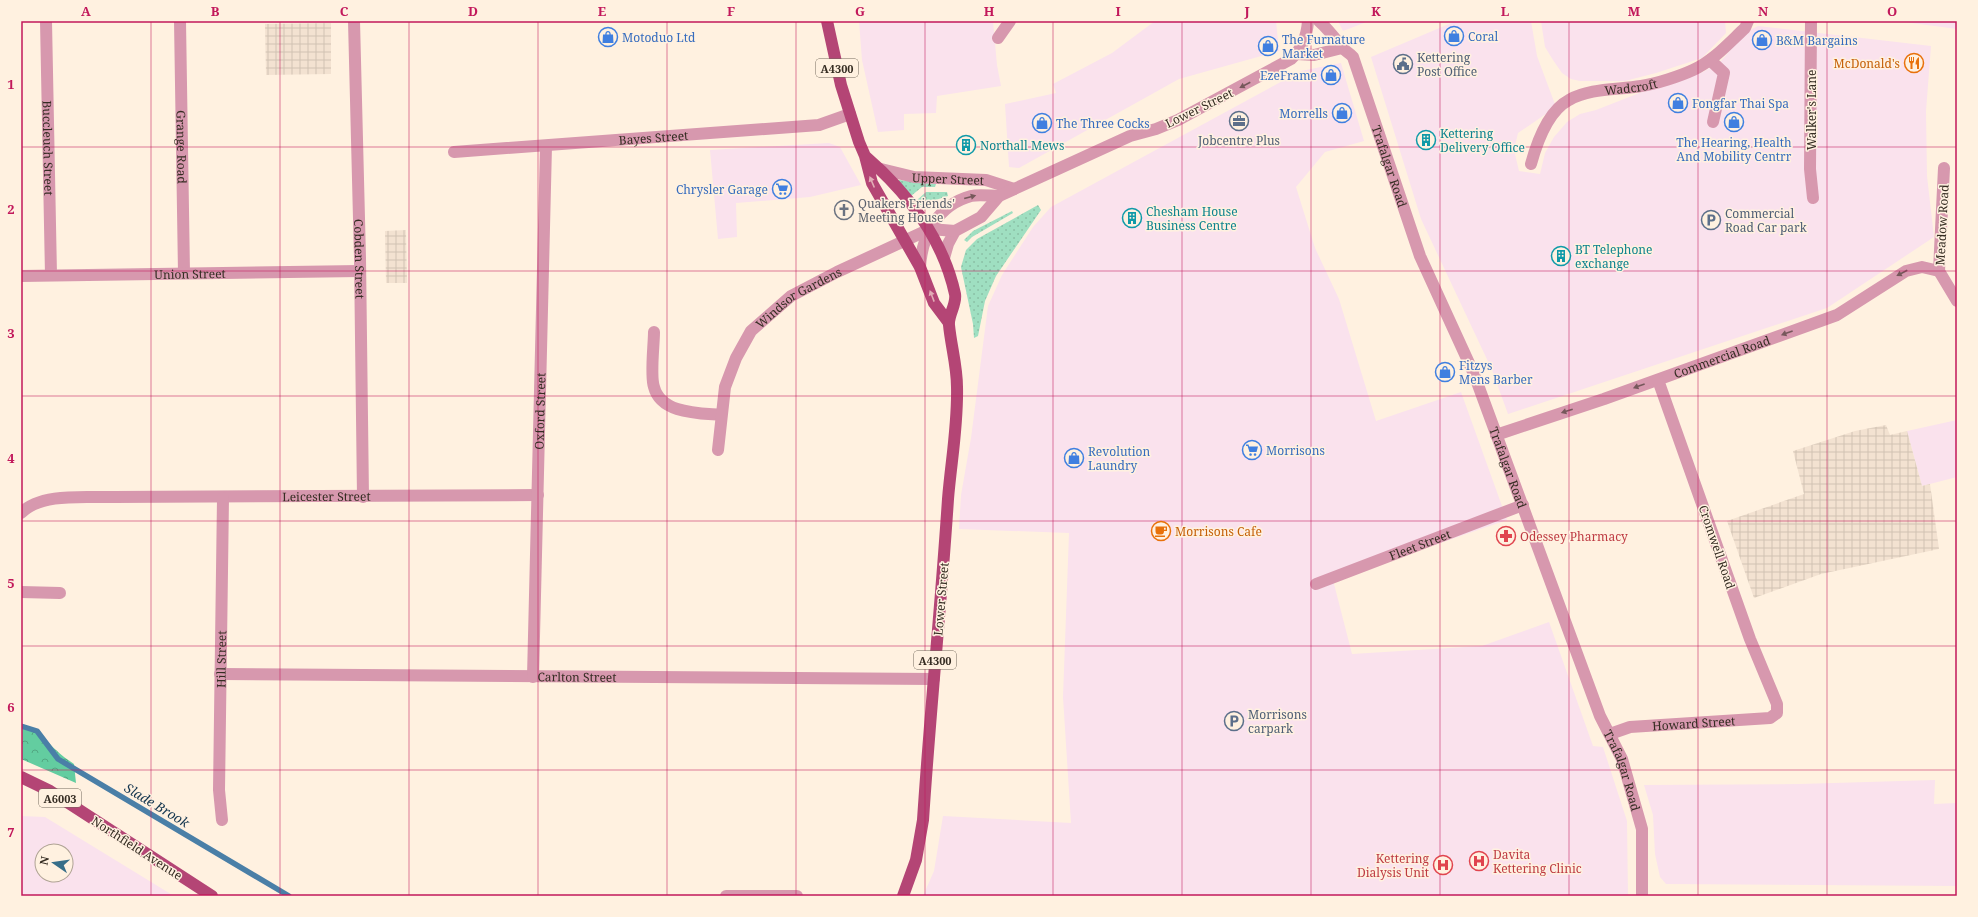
<svg xmlns="http://www.w3.org/2000/svg" width="1978" height="917" viewBox="0 0 1978 917" font-family="'Noto Serif',serif">
	<style>
		.commercial { fill: #fae2ed; fill-rule: evenodd }
		.industrial { fill: url(#industrial-grid) }
		.green { fill: url(#green-dots) }
		.forest { fill: url(#forest-crowns) }
		.lines { fill: none; stroke-linecap: round; stroke-linejoin: round }
		.stream { stroke: #4a7fa7; stroke-width: 5.5 }
		.street { stroke: #d798ae; stroke-width: 12 }
		.primary { stroke: #b44575; stroke-width: 12 }
		.oneway { fill: #76585b }
		.oneway2 { fill: #e1acb5 }
		.grid { fill: none; stroke: #c2185b; stroke-width: 1; stroke-opacity: 0.55 }
		.labels { text-anchor: middle; dominant-baseline: central; stroke-width: 3; stroke-linejoin: round; paint-order: stroke }
		.shield { fill: #fff1e0; stroke: #72685c; stroke-width: 1 }
		.shield-label { font-size: 11px; font-weight: bold; fill: #362d23 }
		.shop-label { font-size: 12px; fill: #366cbe; stroke: #fff1e0; text-anchor: start }
		.service-label { font-size: 12px; fill: #4e5e75; stroke: #fff1e0; text-anchor: start }
		.food-label { font-size: 12px; fill: #c56008; stroke: #fff1e0; text-anchor: end }
		.street-label { font-size: 12px; fill: #362d23; stroke: #fff1e0 }
		.culture-label { font-size: 12px; fill: #0d838f; stroke: #fff1e0; text-anchor: start }
		.worship-label { font-size: 12px; fill: #5b616d; stroke: #fff1e0; text-anchor: start }
		.health-label { font-size: 12px; fill: #be3a42; stroke: #fff1e0; text-anchor: start }
		.water-label { font-size: 13px; font-style: italic; fill: #14364f; stroke: #fff1e0 }
		.neatline { fill: none; stroke: #c2185b; stroke-width: 1.5 }
		.grid-label { font-size: 13px; text-anchor: middle; font-weight: bold; fill: #c2185b }
	</style>
	<defs>
		<pattern id="industrial-grid" width="8" height="8" patternUnits="userSpaceOnUse"><rect width="8" height="8" fill="#f3e2d1"/><path d="M0 4h8M4 0v8" fill="none" stroke="#d1c2b3"/></pattern>
		<pattern id="green-dots" width="8" height="8" patternUnits="userSpaceOnUse"><rect width="8" height="8" fill="#9fdfc1"/><path d="M2 2h.1M6 6h.1" fill="none" stroke="#8ac0a6" stroke-width="1.8" stroke-linecap="round"/></pattern>
		<pattern id="forest-crowns" width="20" height="18" patternUnits="userSpaceOnUse"><rect width="20" height="18" fill="#63cda0"/><path d="M2 6a3 3 0 1 1 6 0M12 15a3 3 0 1 1 6 0" fill="none" stroke="#52a782"/></pattern>
	</defs>
	<rect width="100%" height="100%" fill="#fff1e0"/>
	<path class="commercial" d="M859,21H993L997,65L1001,86L937,96L936,113L904,114V130L878,132L862,60Z
		M1155,21H1276L1279,51L1179,79L1019,168L1009,167L1005,104L1056,93L1053,84L1112,53Z
		M1338,21H1369L1343,31Z
		M1456,21H1531L1537,56L1556,107L1518,133L1514,150L1519,171L1540,174L1545,153L1554,137L1567,122L1580,114L1596,110L1670,81L1703,72L1721,61L1746,32L1758,26L1931,46L1926,111L1927,176L1934,237L1827,308L1508,414L1492,370L1421,219L1371,57Z
		M1541,21H1725L1726,33L1702,58L1656,73L1625,81H1580L1571,79L1562,73L1553,60L1545,47Z
		M1904,21H1957V29L1904,22Z
		M1341,63L1364,141L1325,152L1296,187L1315,248L1339,299L1376,421L1461,392L1507,520L1333,580L1352,654L1482,646L1549,622L1593,746L1603,747L1627,821L1628,896H923L934,871L943,816L1071,823L1063,697L1069,533L959,529L961,495L971,438L988,306L1002,275L1033,227L1051,207L1301,71Z
		M829,143L840,147L861,185L810,197L736,203L737,237L718,239L710,150Z
		M1957,420V477L1922,486L1907,431Z
		M1935,780L1934,804L1957,803V886L1666,884L1660,877L1655,854L1653,815L1644,785L1800,784Z
		M21,816L45,817L174,896H21ZM42,851H66V875H42Z"/>
	<path class="industrial" d="M331,23V74L266,75L265,24Z
		M406,230L407,283H386L385,231Z
		M1886,425L1890,435L1907,431L1922,486L1930,484L1939,549L1821,574L1754,598L1727,521L1804,494L1793,451L1855,431Z"/>
	<path class="green" d="M899,180L936,184L935,187H922L911,196L897,182Z
		M926,192H947L948,196L920,205L916,201Z
		M1038,205L1041,210L996,276L985,301L978,336L974,338L973,324L961,267L966,250L977,239Z
		M1012,211L1013,213L972,237L967,242L964,240L973,231Z"/>
	<path class="forest" d="M21,724C38,728 44,739 56,750C61,755 68,760 74,764L76,783L21,759Z"/>
	<g class="lines">
		<path class="stream" d="M21,726L37,731L58,759L289,896"/>
		<g class="street">
			<path id="s1" d="M46,21L51,275"/>
			<path id="s2" d="M180,21L184,273"/>
			<path id="s3" d="M354,21L360,258L363,497"/>
			<path id="s4" d="M1319,21C1328,29 1334,37 1341,46C1344,51 1349,52 1353,57L1420,256L1474,374L1600,716L1622,759L1642,829V896"/>
			<path d="M1811,21L1810,169L1813,198"/>
			<path d="M998,38L1010,21"/>
			<path d="M1297,54L1314,55L1342,48"/>
			<path d="M1710,60L1724,73L1713,122"/>
			<path id="s5" d="M454,152L819,125L850,114"/>
			<path id="s6" d="M1531,164C1537,142 1548,111 1569,100C1590,88 1618,90 1641,86C1656,84 1680,76 1693,70C1713,61 1729,43 1745,28L1748,21"/>
			<path d="M1944,168L1939,271L1957,301"/>
			<path id="s7" d="M881,169L914,177L986,180L1014,189"/>
			<path d="M944,258L948,244L955,231L981,217L999,196L1130,136L1156,129L1178,120L1291,59C1302,49 1307,36 1308,21"/>
			<path d="M920,267C922,235 938,205 971,196C979,194 991,196 999,196"/>
			<path id="s8" d="M21,276L360,271"/>
			<path d="M654,332C654,345 650,376 654,387C661,414 699,413 721,415"/>
			<path id="s9" d="M1496,435L1604,399L1837,315L1906,271L1922,267L1939,271"/>
			<path id="s10" d="M718,450L725,387L736,358L751,331L791,296L837,272L930,229L955,231"/>
			<path id="s11" d="M21,513C42,492 86,498 114,497L538,495"/>
			<path id="s12" d="M1316,584L1523,505"/>
			<path d="M21,592L60,593"/>
			<path id="s13" d="M220,674L934,679"/>
			<path id="s14" d="M533,677L546,146"/>
			<path id="s15" d="M1610,734L1630,727L1770,718L1777,713V704L1750,639L1658,380"/>
			<path id="s16" d="M222,820L219,790L223,498"/>
			<path d="M726,896H797"/>
		</g>
		<path class="primary" d="M827,21L841,85L859,142L865,156L872,183L920,267L934,303L949,323
			M865,156C907,192 943,239 955,294C957,304 948,315 949,325C951,346 957,366 957,387C958,425 951,462 948,499C941,606 930,713 923,820L916,860L903,896
			M21,777L50,791L212,896"/>
	</g>
	<defs><path id="oneway-solid" d="M-6-.8H1V-3.2L6.5 0L1 3.2V.8H-6Z"/></defs>
	<g class="oneway">
		<use href="#oneway-solid" transform="translate(1245 85) rotate(152)"/>
		<use href="#oneway-solid" transform="translate(970 197) rotate(-15)"/>
		<use href="#oneway-solid" transform="translate(1902 273) rotate(152)"/>
		<use href="#oneway-solid" transform="translate(1787 333) rotate(160)"/>
		<use href="#oneway-solid" transform="translate(1639 386) rotate(160)"/>
		<use href="#oneway-solid" transform="translate(1567 411) rotate(162)"/>
	</g>
	<g class="oneway2">
		<use href="#oneway-solid" transform="translate(872 182) rotate(-113)"/>
		<use href="#oneway-solid" transform="translate(932 296) rotate(-111)"/>
	</g>
	<path class="grid" d="M151,21V896M280,21V896M409,21V896M538,21V896M667,21V896M796,21V896M925,21V896M1053,21V896M1182,21V896M1311,21V896M1440,21V896M1569,21V896M1698,21V896M1827,21V896M21,147H1957M21,271H1957M21,396H1957M21,521H1957M21,646H1957M21,770H1957"/>
	<defs>
		<symbol id="shop-ring" viewBox="-11 -11 22 22"><circle r="9.5" fill="#fff1e0" stroke="#3f7fe0" stroke-width="1.5"/><path d="M-5-2.5h2.3a2.7 3.5 0 0 1 5.4 0H5L5.5 6h-11ZM-1.5-2.5h3a1.5 2.3 0 0 0-3 0Z" fill="#3f7fe0"/></symbol>
		<symbol id="restaurant-ring" viewBox="-11 -11 22 22"><circle r="9.5" fill="#fff1e0" stroke="#e8710a" stroke-width="1.5"/><path d="M-5-6h1v4h1v-4h1v4h1v-4h1v5L-1.5 .5V6h-2V.5L-5-1ZM5-6V6H3V1.5H1.5Q1.5-4 5-6Z" fill="#e8710a"/></symbol>
		<symbol id="civic-ring" viewBox="-11 -11 22 22"><circle r="9.5" fill="#fff1e0" stroke="#5c6f8a" stroke-width="1.5"/><path d="M-.6-6.5H3V-4.5H.6V-3L4-1V1h2V6H-6V1h2V-1L-.6-3ZM-1.2 2.5V6h2.4V2.5Z" fill="#5c6f8a"/></symbol>
		<symbol id="office-ring" viewBox="-11 -11 22 22"><circle r="9.5" fill="#fff1e0" stroke="#5c6f8a" stroke-width="1.5"/><path d="M-6-3h4V-5.5h4V-3h4V5H-6ZM-1-4.5V-3h2v-1.5ZM-6 0V1H6V0Z" fill="#5c6f8a"/></symbol>
		<symbol id="building-ring" viewBox="-11 -11 22 22"><circle r="9.5" fill="#fff1e0" stroke="#0f9aa8" stroke-width="1.5"/><path d="M-4-6H4V6H1V3H-1V6H-4ZM-2.5-4.3h1.7v1.8h-1.7ZM.8-4.3h1.7v1.8H.8ZM-2.5-1h1.7V.8h-1.7ZM.8-1h1.7V.8H.8Z" fill="#0f9aa8"/></symbol>
		<symbol id="supermarket-ring" viewBox="-11 -11 22 22"><circle r="9.5" fill="#fff1e0" stroke="#3f7fe0" stroke-width="1.5"/><path d="M-6-5.5h2.5l.6 2H6L4.5 2H-2.5L-4.4-4H-6ZM-1.5 3.2a1.3 1.3 0 1 0 .1 0ZM3 3.2a1.3 1.3 0 1 0 .1 0Z" fill="#3f7fe0"/></symbol>
		<symbol id="church-ring" viewBox="-11 -11 22 22"><circle r="9.5" fill="#fff1e0" stroke="#6b7280" stroke-width="1.5"/><path d="M-1.2-6h2.4v3.5h3.3v2.4h-3.3V6h-2.4V-.1h-3.3v-2.4h3.3Z" fill="#6b7280"/></symbol>
		<symbol id="parking-ring" viewBox="-11 -11 22 22"><circle r="9.5" fill="#fff1e0" stroke="#5c6f8a" stroke-width="1.5"/><path d="M-3.5-5.5H1a3.5 3.5 0 0 1 0 7H-1V5.5H-3.5ZM-1-3.4V-.6H.8a1.4 1.4 0 0 0 0-2.8Z" fill="#5c6f8a"/></symbol>
		<symbol id="cafe-ring" viewBox="-11 -11 22 22"><circle r="9.5" fill="#fff1e0" stroke="#e8710a" stroke-width="1.5"/><path d="M-5.5-4.5H6V0H3Q3 3.5 0 3.5H-2.5Q-5.5 3.5-5.5 0ZM3-3.2v2h1.7v-2ZM-6 4.5H4V6H-6Z" fill="#e8710a"/></symbol>
		<symbol id="pharmacy-ring" viewBox="-11 -11 22 22"><circle r="9.5" fill="#fff1e0" stroke="#e0444e" stroke-width="1.5"/><path d="M-2-6h4v4h4v4h-4v4h-4v-4h-4v-4h4Z" fill="#e0444e"/></symbol>
		<symbol id="hospital-ring" viewBox="-11 -11 22 22"><circle r="9.5" fill="#fff1e0" stroke="#e0444e" stroke-width="1.5"/><path d="M-5-5h3v3.5h4V-5h3V5h-3V1.5h-4V5h-3Z" fill="#e0444e"/></symbol>
	</defs>
	<g fill-rule="evenodd">
		<use href="#shop-ring" x="1443" y="25" width="22" height="22"/>
		<use href="#shop-ring" x="597" y="26" width="22" height="22"/>
		<use href="#shop-ring" x="1751" y="29" width="22" height="22"/>
		<use href="#shop-ring" x="1257" y="35" width="22" height="22"/>
		<use href="#restaurant-ring" x="1903" y="52" width="22" height="22"/>
		<use href="#civic-ring" x="1392" y="53" width="22" height="22"/>
		<use href="#shop-ring" x="1320" y="64" width="22" height="22"/>
		<use href="#shop-ring" x="1667" y="92" width="22" height="22"/>
		<use href="#shop-ring" x="1331" y="102" width="22" height="22"/>
		<use href="#office-ring" x="1228" y="110" width="22" height="22"/>
		<use href="#shop-ring" x="1723" y="111" width="22" height="22"/>
		<use href="#shop-ring" x="1031" y="112" width="22" height="22"/>
		<use href="#building-ring" x="1415" y="129" width="22" height="22"/>
		<use href="#building-ring" x="955" y="134" width="22" height="22"/>
		<use href="#supermarket-ring" x="771" y="178" width="22" height="22"/>
		<use href="#church-ring" x="833" y="199" width="22" height="22"/>
		<use href="#building-ring" x="1121" y="207" width="22" height="22"/>
		<use href="#parking-ring" x="1700" y="209" width="22" height="22"/>
		<use href="#building-ring" x="1550" y="245" width="22" height="22"/>
		<use href="#shop-ring" x="1434" y="361" width="22" height="22"/>
		<use href="#supermarket-ring" x="1241" y="439" width="22" height="22"/>
		<use href="#shop-ring" x="1063" y="447" width="22" height="22"/>
		<use href="#cafe-ring" x="1150" y="520" width="22" height="22"/>
		<use href="#pharmacy-ring" x="1495" y="525" width="22" height="22"/>
		<use href="#parking-ring" x="1223" y="710" width="22" height="22"/>
		<use href="#hospital-ring" x="1468" y="850" width="22" height="22"/>
		<use href="#hospital-ring" x="1432" y="854" width="22" height="22"/>
	</g>
	<g class="labels">
		<g class="shield">
			<rect x="816" y="59" width="42" height="18" rx="3"/>
			<rect x="914" y="651" width="42" height="18" rx="3"/>
			<rect x="39" y="789" width="42" height="18" rx="3"/>
		</g>
		<g class="shield-label">
			<text x="837" y="68">A4300</text>
			<text x="935" y="660">A4300</text>
			<text x="60" y="798">A6003</text>
		</g>
		<g class="shop-label">
			<text x="1468" y="36">Coral</text>
			<text x="622" y="37">Motoduo Ltd</text>
			<text x="1282" y="39">The Furnature<tspan x="1282" dy="14">Market</tspan></text>
			<text x="1776" y="40">B&amp;M Bargains</text>
			<text x="1317" y="75" text-anchor="end">EzeFrame</text>
			<text x="1692" y="103">Fongfar Thai Spa</text>
			<text x="1328" y="113" text-anchor="end">Morrells</text>
			<text x="1056" y="123">The Three Cocks</text>
			<text x="1734" y="142" text-anchor="middle">The Hearing, Health<tspan x="1734" dy="14">And Mobility Centrr</tspan></text>
			<text x="768" y="189" text-anchor="end">Chrysler Garage</text>
			<text x="1459" y="365">Fitzys<tspan x="1459" dy="14">Mens Barber</tspan></text>
			<text x="1266" y="450">Morrisons</text>
			<text x="1088" y="451">Revolution<tspan x="1088" dy="14">Laundry</tspan></text>
		</g>
		<g class="service-label">
			<text x="1417" y="57">Kettering<tspan x="1417" dy="14">Post Office</tspan></text>
			<text x="1239" y="140" text-anchor="middle">Jobcentre Plus</text>
			<text x="1725" y="213">Commercial<tspan x="1725" dy="14">Road Car park</tspan></text>
			<text x="1248" y="714">Morrisons<tspan x="1248" dy="14">carpark</tspan></text>
		</g>
		<g class="food-label">
			<text x="1900" y="63">McDonald's</text>
			<text x="1175" y="531" text-anchor="start">Morrisons Cafe</text>
		</g>
		<g class="street-label">
			<text stroke="none"><textPath href="#s6" startOffset="140">Wadcroft</textPath></text>
			<text transform="translate(1199 108) rotate(-26)">Lower Street</text>
			<text transform="translate(1811 110) rotate(-90)">Walker's Lane</text>
			<text stroke="none"><textPath href="#s5" startOffset="200">Bayes Street</textPath></text>
			<text stroke="none"><textPath href="#s2" startOffset="126">Grange Road</textPath></text>
			<text stroke="none"><textPath href="#s1" startOffset="127">Buccleuch Street</textPath></text>
			<text stroke="none"><textPath href="#s4" startOffset="165">Trafalgar Road</textPath></text>
			<text stroke="none"><textPath href="#s7" startOffset="68">Upper Street</textPath></text>
			<text transform="translate(1942 225) rotate(-87)">Meadow Road</text>
			<text stroke="none"><textPath href="#s3" startOffset="238">Cobden Street</textPath></text>
			<text stroke="none"><textPath href="#s8" startOffset="169">Union Street</textPath></text>
			<text stroke="none"><textPath href="#s10" startOffset="184">Windsor Gardens</textPath></text>
			<text stroke="none"><textPath href="#s9" startOffset="239">Commercial Road</textPath></text>
			<text stroke="none"><textPath href="#s14" startOffset="266">Oxford Street</textPath></text>
			<text stroke="none"><textPath href="#s4" startOffset="489">Trafalgar Road</textPath></text>
			<text stroke="none"><textPath href="#s11" startOffset="309">Leicester Street</textPath></text>
			<text stroke="none"><textPath href="#s12" startOffset="111">Fleet Street</textPath></text>
			<text transform="translate(1717 547) rotate(71)">Cromwell Road</text>
			<text transform="translate(941 599) rotate(-85)">Lower Street</text>
			<text stroke="none"><textPath href="#s16" startOffset="161">Hill Street</textPath></text>
			<text stroke="none"><textPath href="#s13" startOffset="357">Carlton Street</textPath></text>
			<text stroke="none"><textPath href="#s15" startOffset="85">Howard Street</textPath></text>
			<text stroke="none"><textPath href="#s4" startOffset="813">Trafalgar Road</textPath></text>
			<text transform="translate(137 848) rotate(33)">Northfield Avenue</text>
		</g>
		<g class="culture-label">
			<text x="1440" y="133">Kettering<tspan x="1440" dy="14">Delivery Office</tspan></text>
			<text x="980" y="145">Northall Mews</text>
			<text x="1146" y="211">Chesham House<tspan x="1146" dy="14">Business Centre</tspan></text>
			<text x="1575" y="249">BT Telephone<tspan x="1575" dy="14">exchange</tspan></text>
		</g>
		<g class="worship-label">
			<text x="858" y="203">Quakers Friends'<tspan x="858" dy="14">Meeting House</tspan></text>
		</g>
		<g class="health-label">
			<text x="1520" y="536">Odessey Pharmacy</text>
			<text x="1493" y="854">Davita<tspan x="1493" dy="14">Kettering Clinic</tspan></text>
			<text x="1429" y="858" text-anchor="end">Kettering<tspan x="1429" dy="14">Dialysis Unit</tspan></text>
		</g>
		<g class="water-label">
			<text transform="translate(157 805) rotate(31)">Slade Brook</text>
		</g>
	</g>
	<rect width="1978" height="917" fill="none" stroke="#fff1e0" stroke-width="44"/>
	<g transform="translate(54 863) rotate(283)"><circle r="19" fill="#fff1e0" stroke="#afa394"/>
	<path d="M0-3L7 15L0 10L-7 15Z" fill="#376e89"/>
	<text y="-6" font-size="11" font-weight="bold" text-anchor="middle" fill="#362d23">N</text>
	</g>
	<rect x="22" y="22" width="1934" height="873" class="neatline"/>
	<g class="grid-label">
		<text x="86" y="16">A</text>
		<text x="215" y="16">B</text>
		<text x="344" y="16">C</text>
		<text x="473" y="16">D</text>
		<text x="602" y="16">E</text>
		<text x="731" y="16">F</text>
		<text x="860" y="16">G</text>
		<text x="989" y="16">H</text>
		<text x="1118" y="16">I</text>
		<text x="1247" y="16">J</text>
		<text x="1376" y="16">K</text>
		<text x="1505" y="16">L</text>
		<text x="1634" y="16">M</text>
		<text x="1763" y="16">N</text>
		<text x="1892" y="16">O</text>
		<text x="11" y="89">1</text>
		<text x="11" y="214">2</text>
		<text x="11" y="338">3</text>
		<text x="11" y="463">4</text>
		<text x="11" y="588">5</text>
		<text x="11" y="712">6</text>
		<text x="11" y="837">7</text>
	</g>
</svg>
